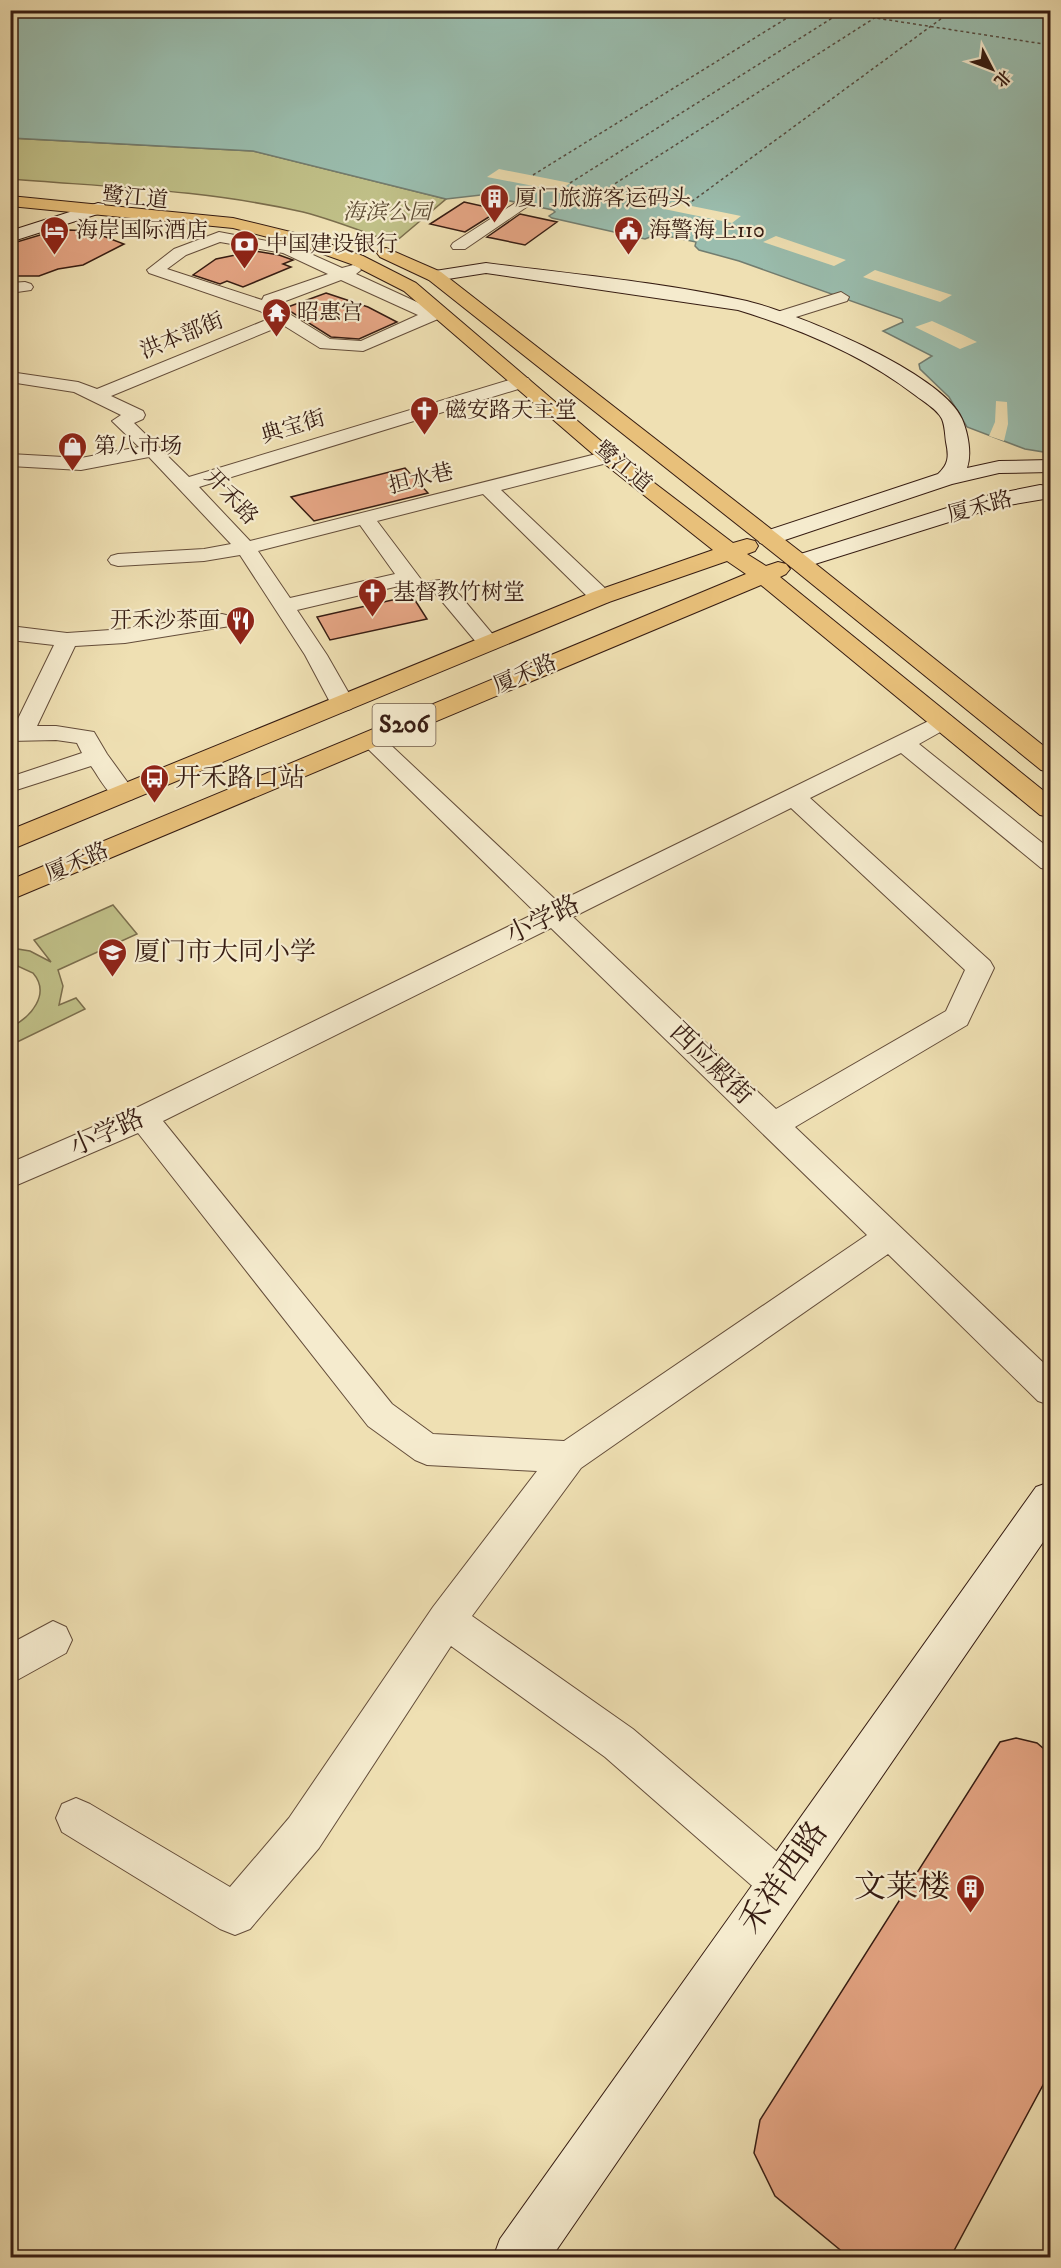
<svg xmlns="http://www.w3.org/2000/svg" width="1061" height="2268" viewBox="0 0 1061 2268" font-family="'IM FELL DW Pica','Noto Serif SC',serif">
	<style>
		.green { fill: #c0c088; stroke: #7b6e4d; stroke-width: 1.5 }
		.water { fill: #9abdae; stroke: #727d70; stroke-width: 1.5 }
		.pier { fill: #efe0b3 }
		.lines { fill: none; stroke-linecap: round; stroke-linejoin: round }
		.ferry { stroke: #544c41; stroke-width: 1.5; stroke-dasharray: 3 3; stroke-linecap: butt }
		.building { fill: #e5a584; stroke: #361c12; stroke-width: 1.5 }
		.street-casing { stroke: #644d3a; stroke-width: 2 }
		.secondary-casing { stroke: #361c12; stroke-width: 2 }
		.primary-casing { stroke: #361c12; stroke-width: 2 }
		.street { fill: #f5ebce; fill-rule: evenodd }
		.secondary { fill: #f5ebce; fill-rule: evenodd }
		.primary { fill: #e8c07a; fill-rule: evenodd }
		.labels { text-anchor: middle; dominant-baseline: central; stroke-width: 4.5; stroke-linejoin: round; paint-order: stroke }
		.far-street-label { font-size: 22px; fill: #361c12; stroke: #f5ebce }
		.far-poi-label { font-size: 22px; fill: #361c12; stroke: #f5ebce; text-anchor: start }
		.far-park-label { font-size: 22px; font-style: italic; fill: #5f4d35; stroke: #f5ebce }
		.shield { fill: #f5ebce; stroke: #6f5a4a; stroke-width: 1.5 }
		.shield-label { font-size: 24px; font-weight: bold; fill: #361c12 }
		.poi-label { font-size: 26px; fill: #361c12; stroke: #f5ebce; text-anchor: start }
		.street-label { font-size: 26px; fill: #361c12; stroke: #f5ebce }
		.near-street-label { font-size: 32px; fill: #361c12; stroke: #f5ebce }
		.near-poi-label { font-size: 32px; fill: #361c12; stroke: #f5ebce; text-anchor: end }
	</style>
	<rect width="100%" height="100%" fill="#efe0b3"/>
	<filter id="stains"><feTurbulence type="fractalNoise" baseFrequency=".00333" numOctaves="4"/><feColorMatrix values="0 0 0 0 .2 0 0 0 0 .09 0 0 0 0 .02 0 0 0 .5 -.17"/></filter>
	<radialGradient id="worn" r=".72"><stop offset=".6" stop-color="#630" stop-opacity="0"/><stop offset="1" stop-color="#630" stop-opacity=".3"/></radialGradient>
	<path class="green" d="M10,138L253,151L446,199L394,243C364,232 334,220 303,212C207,190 108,187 11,179Z
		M113,905L137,934L58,970L63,986L59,1005L76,998L85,1009L11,1045V1027C31,1017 51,994 33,973L11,963V948L30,951L51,962L34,940Z"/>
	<path class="water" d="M10,11H1050V453L1025,449L967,427L949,397L920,369L919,364L932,356L883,331L903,322L902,319L739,261L699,250L695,246L696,242L658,234L645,239L552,218L549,216L555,212L553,210L481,195L446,199L253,151L11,138Z"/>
	<path class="pier" d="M499,169L550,179L570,183L559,191L487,177Z
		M578,185L605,190L629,195L618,204L567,193Z
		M672,202L741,216L732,223L664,209Z
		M776,236L846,260L834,266L763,242Z
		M875,270L952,295L940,302L863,277Z
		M932,321L963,335L977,342L960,349L915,327Z
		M996,401L1007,402L1008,424L1004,441L989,436L995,422Z"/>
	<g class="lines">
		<path class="ferry" d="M824,10L1050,45
			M533,175L800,10
			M570,183L845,10
			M605,190L887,10
			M687,205L953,10"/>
	</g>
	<path class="building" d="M464,202L500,210L465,232L430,224Z
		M520,214L557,222L525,245L487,237Z
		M69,230L90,231L124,244L83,265L58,269L39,276H10V244L50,232L55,234Z
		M255,251L279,255L293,260L283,264L291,267L243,287L227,281L220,284L193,275L216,259Z
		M326,293L368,307L397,322L359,339L331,337L285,308Z
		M405,468L428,493L314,521L291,497Z
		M410,596L413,597L427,619L330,640L317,617Z
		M1016,1738L1037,1743L1050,1754V2072L950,2258H850L775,2196L754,2153L760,2120L1000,1742Z"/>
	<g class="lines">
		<defs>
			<path id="street" d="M523,198L531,203L528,206L465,249H453L451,246L453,243Z
				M219,232L293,246L342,268L353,265L359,267L361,270L356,274L432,309L439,307L447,312L445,316L363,351L320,348L283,325L111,396L143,411L145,415L143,419L134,423L189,477L516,378H528L531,382L528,386L199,487L250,541L608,451L615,453L618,457L615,461L501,490L609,592L612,597L609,602L601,603L593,602L483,494L377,521L423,582L440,580L448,581L500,643L497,648L489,650L481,648L435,593L417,595L409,594L403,585L297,610L327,655L355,704L351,709L343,711L335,709L331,704L305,655L240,555L204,561L118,566L111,564L108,560L111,556L118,554L204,549L231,544L149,457L81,470L10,466V454L81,458L139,447L112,421L121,415L74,392L10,382V372L78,382L97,389L271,318L260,311L149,273L147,270L174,249ZM220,242L283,253L328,274L264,296L262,300L167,269L186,255ZM341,280L418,315L361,341L330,339L275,305ZM360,525L395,574L290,598L258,551Z
				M25,282L31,284L33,287L31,290L10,293V283Z
				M841,292L849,297L847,301L780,322L774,321L772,317L774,313Z
				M222,614L230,616L233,621L230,626L125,643L75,646L37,726H56L94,732L107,754L136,794L133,799C111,805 102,781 91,766L10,792V777L82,753L77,743L56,740L10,741V727H14L54,645L10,640V626L67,633L125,629Z
				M943,714L951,716L955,721L951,726L919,744L1050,849V870L1041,868L901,753L810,798L990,961L994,968L967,1025L795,1127L1050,1369V1405L1038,1401L888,1254L581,1468L472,1616L633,1729L796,1868L802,1883L796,1898L781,1904L766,1898L605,1757L451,1646L319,1848L250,1929L235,1935L220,1929L62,1832L56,1818L62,1804L76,1798L90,1804L230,1887L289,1818L433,1607L537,1471L427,1465L415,1460L368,1426L138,1133L10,1188V1163L132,1110L536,913L363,744L359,739L363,734L371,732L379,734L558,902ZM791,808L965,970L946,1011L776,1109L573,917ZM551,928L867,1235L564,1441L433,1434L392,1404L163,1121Z
				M53,1621L66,1627L72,1640L66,1653L10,1684V1644Z"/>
			<path id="secondary" d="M98,203L104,204L106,208L104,212L10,242V231Z
				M486,263C570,274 660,282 742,300C791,310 943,373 962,419C968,433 972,454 967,468L999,461L1050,460V472L999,473L952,484L776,543L768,545L760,543L757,538L760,533L938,474C949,464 949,456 946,442C945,435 945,426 942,419C937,409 924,402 915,395C863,355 800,329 738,310L486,273L435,281L429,280L426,276L429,272L435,271Z
				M1040,485L1050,486V498L997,507L799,569L791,567L788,562L791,557L985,496Z
				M1050,1482V1532L551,2258H493L500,2239L1036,1487Z"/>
			<path id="primary" d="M10,196L233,218L307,236L363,256L416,283L615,453L733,543L747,539L755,541L758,546L755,551L747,554L766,566L778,562L786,564L790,569L786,574L780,577L1050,796V817L1040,815L761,585L10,900V880L746,574L727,561L609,602L10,850V830L593,592L713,550L601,461L404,291L351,264L295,244L233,228L10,206Z
				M386,248L441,272L807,557L1050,751V772L1041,770L791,567L429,280L380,257L377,253L380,249Z"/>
		</defs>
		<use href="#street" class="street-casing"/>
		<use href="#secondary" class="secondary-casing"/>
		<use href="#primary" class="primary-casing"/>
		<use href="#street" class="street"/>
		<use href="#secondary" class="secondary"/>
		<use href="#primary" class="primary"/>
	</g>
	<defs>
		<symbol id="building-pin" viewBox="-11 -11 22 30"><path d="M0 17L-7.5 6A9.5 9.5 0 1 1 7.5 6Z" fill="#8f2418" stroke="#f5ebce"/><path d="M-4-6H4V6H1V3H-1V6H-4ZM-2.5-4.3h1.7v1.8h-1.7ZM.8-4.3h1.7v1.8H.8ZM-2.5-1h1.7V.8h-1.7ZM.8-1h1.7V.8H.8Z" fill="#fff"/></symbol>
		<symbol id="hotel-pin" viewBox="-11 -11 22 30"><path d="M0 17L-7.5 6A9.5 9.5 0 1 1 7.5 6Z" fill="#8f2418" stroke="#f5ebce"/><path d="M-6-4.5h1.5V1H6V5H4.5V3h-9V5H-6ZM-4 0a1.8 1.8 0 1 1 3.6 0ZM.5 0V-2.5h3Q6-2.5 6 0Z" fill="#fff"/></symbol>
		<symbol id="civic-pin" viewBox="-11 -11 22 30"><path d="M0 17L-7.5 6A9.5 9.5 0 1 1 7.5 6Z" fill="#8f2418" stroke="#f5ebce"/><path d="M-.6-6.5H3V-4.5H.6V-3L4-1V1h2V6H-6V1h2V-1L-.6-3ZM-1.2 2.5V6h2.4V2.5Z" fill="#fff"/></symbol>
		<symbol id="bank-pin" viewBox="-11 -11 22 30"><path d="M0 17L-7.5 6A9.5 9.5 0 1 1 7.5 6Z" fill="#8f2418" stroke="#f5ebce"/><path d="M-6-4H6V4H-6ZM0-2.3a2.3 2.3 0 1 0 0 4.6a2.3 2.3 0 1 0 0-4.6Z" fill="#fff"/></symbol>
		<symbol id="temple-pin" viewBox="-11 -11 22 30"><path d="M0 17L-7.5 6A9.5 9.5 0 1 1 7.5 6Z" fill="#8f2418" stroke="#f5ebce"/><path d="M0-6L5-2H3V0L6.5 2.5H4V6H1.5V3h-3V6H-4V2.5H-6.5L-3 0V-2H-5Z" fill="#fff"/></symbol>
		<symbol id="church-pin" viewBox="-11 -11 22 30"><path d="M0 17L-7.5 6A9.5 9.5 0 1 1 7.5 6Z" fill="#8f2418" stroke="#f5ebce"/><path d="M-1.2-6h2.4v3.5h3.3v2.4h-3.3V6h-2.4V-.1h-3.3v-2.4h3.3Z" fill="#fff"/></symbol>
		<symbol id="shop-pin" viewBox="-11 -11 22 30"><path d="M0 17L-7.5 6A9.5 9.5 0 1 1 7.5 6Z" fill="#8f2418" stroke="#f5ebce"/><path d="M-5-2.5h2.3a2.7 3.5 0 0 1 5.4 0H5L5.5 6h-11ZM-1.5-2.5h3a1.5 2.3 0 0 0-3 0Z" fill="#fff"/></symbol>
		<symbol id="restaurant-pin" viewBox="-11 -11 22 30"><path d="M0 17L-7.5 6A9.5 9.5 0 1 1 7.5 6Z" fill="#8f2418" stroke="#f5ebce"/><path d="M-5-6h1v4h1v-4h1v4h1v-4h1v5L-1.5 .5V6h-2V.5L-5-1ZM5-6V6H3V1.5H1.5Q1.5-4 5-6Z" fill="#fff"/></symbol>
		<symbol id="bus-pin" viewBox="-11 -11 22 30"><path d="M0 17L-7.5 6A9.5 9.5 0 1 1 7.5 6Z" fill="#8f2418" stroke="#f5ebce"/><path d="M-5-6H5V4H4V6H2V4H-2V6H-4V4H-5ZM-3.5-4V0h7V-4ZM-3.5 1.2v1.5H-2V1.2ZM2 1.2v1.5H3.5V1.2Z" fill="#fff"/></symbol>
		<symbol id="school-pin" viewBox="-11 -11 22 30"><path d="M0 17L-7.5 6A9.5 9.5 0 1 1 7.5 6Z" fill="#8f2418" stroke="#f5ebce"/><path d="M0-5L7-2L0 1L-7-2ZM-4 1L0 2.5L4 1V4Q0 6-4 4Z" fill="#fff"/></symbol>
	</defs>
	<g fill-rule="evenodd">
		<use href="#building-pin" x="478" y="182" width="33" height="45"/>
		<use href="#hotel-pin" x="38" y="214" width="33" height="45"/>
		<use href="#civic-pin" x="612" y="214" width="33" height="45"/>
		<use href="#bank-pin" x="228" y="228" width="33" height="45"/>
		<use href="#temple-pin" x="260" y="296" width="33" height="45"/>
		<use href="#church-pin" x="408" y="394" width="33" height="45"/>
		<use href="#shop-pin" x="56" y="430" width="33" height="45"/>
		<use href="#church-pin" x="356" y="576" width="33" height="45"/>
		<use href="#restaurant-pin" x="224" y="604" width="33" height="45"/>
		<use href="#bus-pin" x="138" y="762" width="33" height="45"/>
		<use href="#school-pin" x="96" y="936" width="33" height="45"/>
		<use href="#building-pin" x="954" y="1872" width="33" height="45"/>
	</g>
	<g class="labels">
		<g class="far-street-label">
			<text transform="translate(135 198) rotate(5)">鹭江道</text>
			<text transform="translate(182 336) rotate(-22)">洪本部街</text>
			<text transform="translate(293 427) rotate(-17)">典宝街</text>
			<text transform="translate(623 467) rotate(39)">鹭江道</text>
			<text transform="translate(421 479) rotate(-14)">担水巷</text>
			<text transform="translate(231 497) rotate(47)">开禾路</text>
			<text transform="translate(980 507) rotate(-15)">厦禾路</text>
			<text transform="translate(525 674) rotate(-23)">厦禾路</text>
			<text transform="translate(77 862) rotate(-23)">厦禾路</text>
		</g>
		<g class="far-poi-label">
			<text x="515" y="198">厦门旅游客运码头</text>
			<text x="76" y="230">海岸国际酒店</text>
			<text x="649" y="230">海警海上110</text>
			<text x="266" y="244">中国建设银行</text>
			<text x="297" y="312">昭惠宫</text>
			<text x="445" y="410">磁安路天主堂</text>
			<text x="94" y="446">第八市场</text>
			<text x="393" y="592">基督教竹树堂</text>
			<text x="220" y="620" text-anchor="end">开禾沙茶面</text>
		</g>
		<g class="far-park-label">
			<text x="387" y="212">海滨公园</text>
		</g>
		<rect class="shield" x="372.5" y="704" width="63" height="42" rx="4.5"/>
		<g class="shield-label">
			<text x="404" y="725">S206</text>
		</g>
		<g class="poi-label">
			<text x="175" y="778">开禾路口站</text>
			<text x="134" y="952">厦门市大同小学</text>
		</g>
		<g class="street-label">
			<text transform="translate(543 920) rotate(-26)">小学路</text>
			<text transform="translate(711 1064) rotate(44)">西应殿街</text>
			<text transform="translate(107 1133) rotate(-24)">小学路</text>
		</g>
		<g class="near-street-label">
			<text transform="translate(784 1878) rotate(-55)">禾祥西路</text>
		</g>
		<g class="near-poi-label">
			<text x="950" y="1888">文莱楼</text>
		</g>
	</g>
	<rect width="1061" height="2268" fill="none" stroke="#efe0b3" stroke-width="36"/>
	<rect x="12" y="12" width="1037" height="2244" fill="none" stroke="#361c12" stroke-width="3"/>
	<rect x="18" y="18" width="1025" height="2232" fill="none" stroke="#361c12" stroke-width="1.5"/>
	<g transform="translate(992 69) rotate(132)" stroke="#f5ebce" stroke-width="4.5" paint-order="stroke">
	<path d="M0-4.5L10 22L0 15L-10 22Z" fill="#361c12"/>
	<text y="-9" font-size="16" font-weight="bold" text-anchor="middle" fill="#361c12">北</text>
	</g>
	<rect width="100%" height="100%" filter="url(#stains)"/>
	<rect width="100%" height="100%" fill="url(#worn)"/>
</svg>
